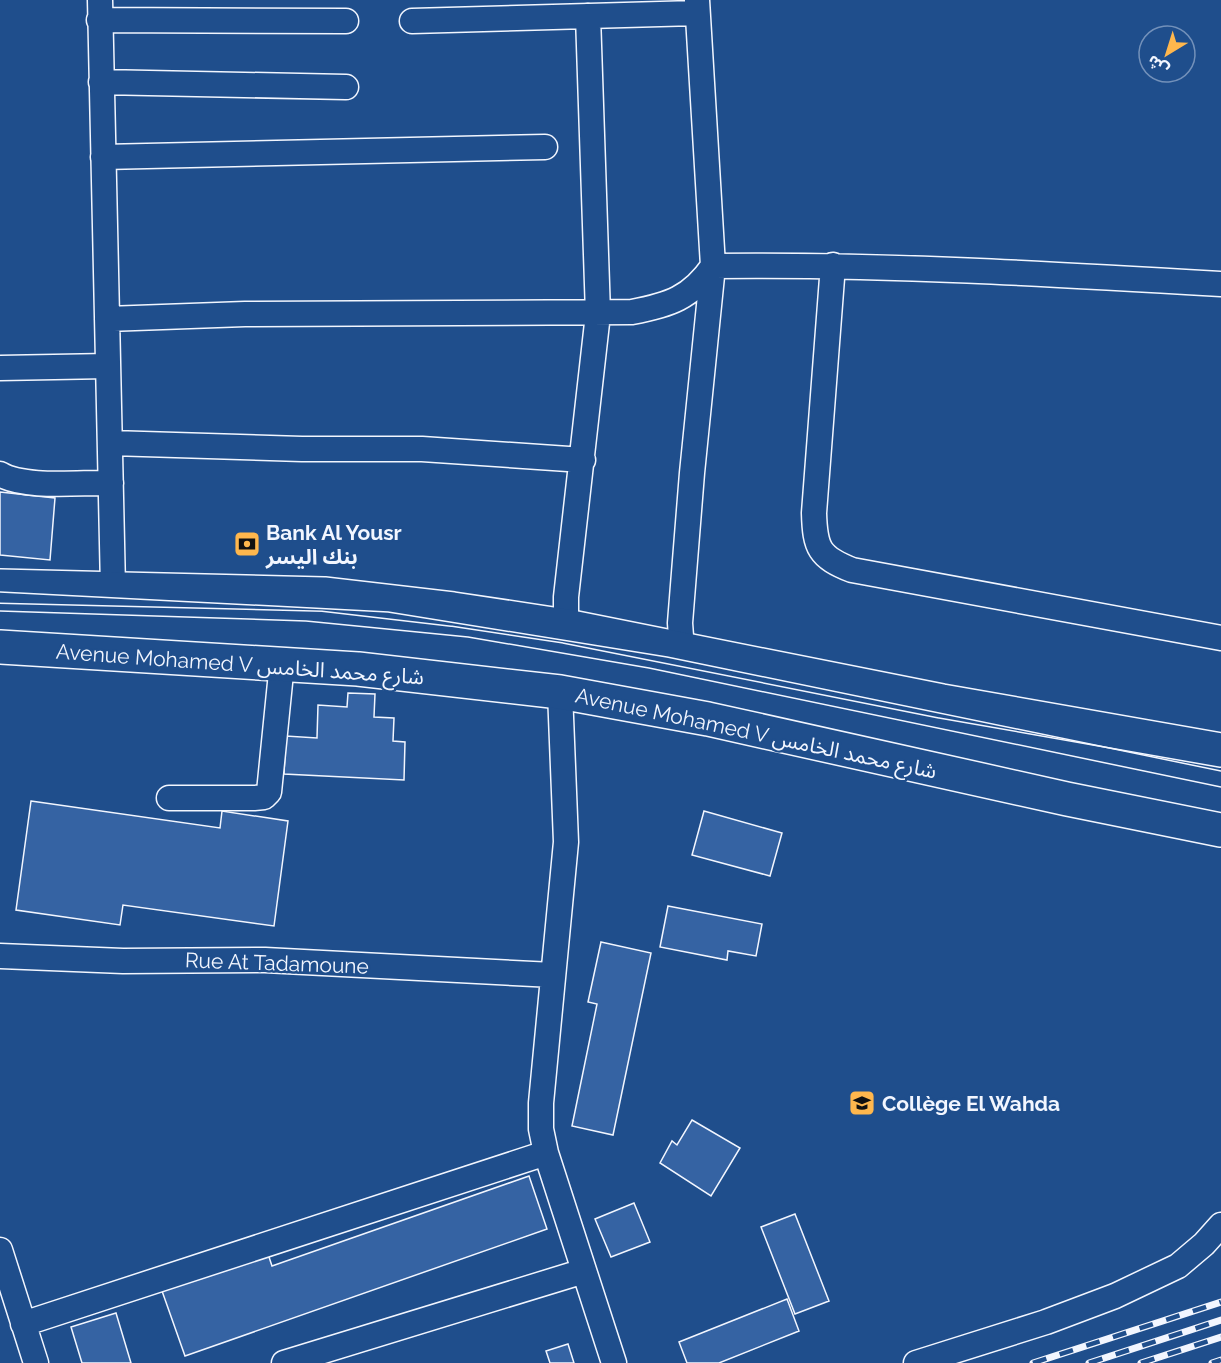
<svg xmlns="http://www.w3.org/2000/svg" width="1221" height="1363" viewBox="0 0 1221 1363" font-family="Raleway,'Noto Sans Arabic',sans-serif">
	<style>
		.building { fill: #3563a3; stroke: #f2f6ff; stroke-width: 1.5 }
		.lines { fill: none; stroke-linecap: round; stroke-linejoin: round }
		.street-casing { stroke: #f2f6ff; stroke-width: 27 }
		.primary-casing { stroke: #f2f6ff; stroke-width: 36 }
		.street { stroke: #1f4e8c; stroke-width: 24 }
		.primary { stroke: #1f4e8c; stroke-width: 33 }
		.tram { stroke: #f2f6ff; stroke-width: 1.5 }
		.rail-casing { stroke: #f2f6ff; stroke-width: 7 }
		.rail { stroke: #1f4e8c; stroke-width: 4.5; stroke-dasharray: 14; stroke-linecap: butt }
		.labels { text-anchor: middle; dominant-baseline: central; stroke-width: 4.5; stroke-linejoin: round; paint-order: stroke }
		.poi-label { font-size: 21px; font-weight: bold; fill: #f2f6ff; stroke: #1f4e8c; text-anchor: start }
		.street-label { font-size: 21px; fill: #f2f6ff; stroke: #1f4e8c }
	</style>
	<rect width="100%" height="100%" fill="#1f4e8c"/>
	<path class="building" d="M0,492L55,498L50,560L0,555Z
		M348,693L375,694L374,717L394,718L393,741L405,742L404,780L284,774L286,736L317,738L318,705L347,707Z
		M31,801L220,828L222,811L288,821L274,926L123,905L120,925L16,910Z
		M704,811L782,833L770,876L692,855Z
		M668,906L762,924L756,956L728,951L727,960L660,947Z
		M601,942L651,953L613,1135L572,1126L597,1004L588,1002Z
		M692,1120L740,1148L711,1196L660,1163L672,1141L677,1145Z
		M529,1176L547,1229L185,1356L162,1291L268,1254L272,1266Z
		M634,1203L650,1242L611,1257L595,1219Z
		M795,1214L829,1301L795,1314L761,1227Z
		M787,1299L799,1331L719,1363H687L679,1342Z
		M116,1313L131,1363H82L71,1327Z
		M568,1344L574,1363H550L546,1351Z"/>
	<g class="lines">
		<defs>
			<path id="street" d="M100,0L113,588
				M99,20L346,21
				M412,21L696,13
				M101,82L346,87
				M103,157L545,147
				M833,265L814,513C815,548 819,557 852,570L1221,638
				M107,319L245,314L632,312C669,305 691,298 713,266C883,264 1052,274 1221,284
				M0,368L108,366
				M111,443L302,449H422L583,460
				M0,474C24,489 82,482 111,483
				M566,626V597L598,314L588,16
				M682,650L680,623L692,473L713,266L697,0
				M560,692L566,842L541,1103V1129L546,1153L614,1363
				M169,798H254L264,797L269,792L282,663
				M0,956L123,961L265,960L553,975
				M0,1250L36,1363
				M23,1324L546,1153
				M284,1363L584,1271
				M916,1363L1046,1322L1115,1296L1178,1266L1204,1244L1221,1225"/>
			<path id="primary" d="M0,586L324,594L453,609L566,626L942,701L1221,750
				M0,647L358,669L560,692L708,719L1067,799L1221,830"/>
		</defs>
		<use href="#street" class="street-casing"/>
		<use href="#primary" class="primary-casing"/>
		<use href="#street" class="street"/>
		<use href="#primary" class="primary"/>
		<path class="tram" d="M0,592L388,612L667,657L1221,771
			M0,611L306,621L468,637L649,668L1221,787"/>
		<defs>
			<path id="rail" d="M1033,1363L1221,1302
				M1089,1363L1221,1320
				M1141,1363L1221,1337
				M1212,1363L1221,1360"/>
		</defs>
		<use href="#rail" class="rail-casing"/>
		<use href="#rail" class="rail"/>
	</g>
	<defs>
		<symbol id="bank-square" viewBox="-11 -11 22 22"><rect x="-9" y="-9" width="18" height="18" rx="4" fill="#ffb74d" stroke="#1f4e8c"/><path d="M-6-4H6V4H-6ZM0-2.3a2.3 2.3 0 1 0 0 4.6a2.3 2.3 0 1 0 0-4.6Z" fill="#111"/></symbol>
		<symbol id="school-square" viewBox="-11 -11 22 22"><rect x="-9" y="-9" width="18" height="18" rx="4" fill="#ffb74d" stroke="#1f4e8c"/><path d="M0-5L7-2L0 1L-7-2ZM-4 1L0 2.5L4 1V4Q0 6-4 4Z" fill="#111"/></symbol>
	</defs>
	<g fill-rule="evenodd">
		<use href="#bank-square" x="232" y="529" width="30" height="30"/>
		<use href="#school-square" x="847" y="1088" width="30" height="30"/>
	</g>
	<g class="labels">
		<g class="poi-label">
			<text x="266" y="532">Bank Al Yousr<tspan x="266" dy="24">بنك اليسر</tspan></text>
			<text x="882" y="1103">Collège El Wahda</text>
		</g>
		<g class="street-label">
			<text transform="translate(240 664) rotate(4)">Avenue Mohamed V شارع محمد الخامس</text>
			<text transform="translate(756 733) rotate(12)">Avenue Mohamed V شارع محمد الخامس</text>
			<text transform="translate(277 963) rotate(2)">Rue At Tadamoune</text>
		</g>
	</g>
	<g transform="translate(1167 54) rotate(218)"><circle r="28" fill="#1f4e8c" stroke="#7391ba" stroke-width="1.5"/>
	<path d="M0-4.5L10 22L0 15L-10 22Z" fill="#ffb74d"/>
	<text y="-9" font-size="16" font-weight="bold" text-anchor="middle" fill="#f2f6ff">ش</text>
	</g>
</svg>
